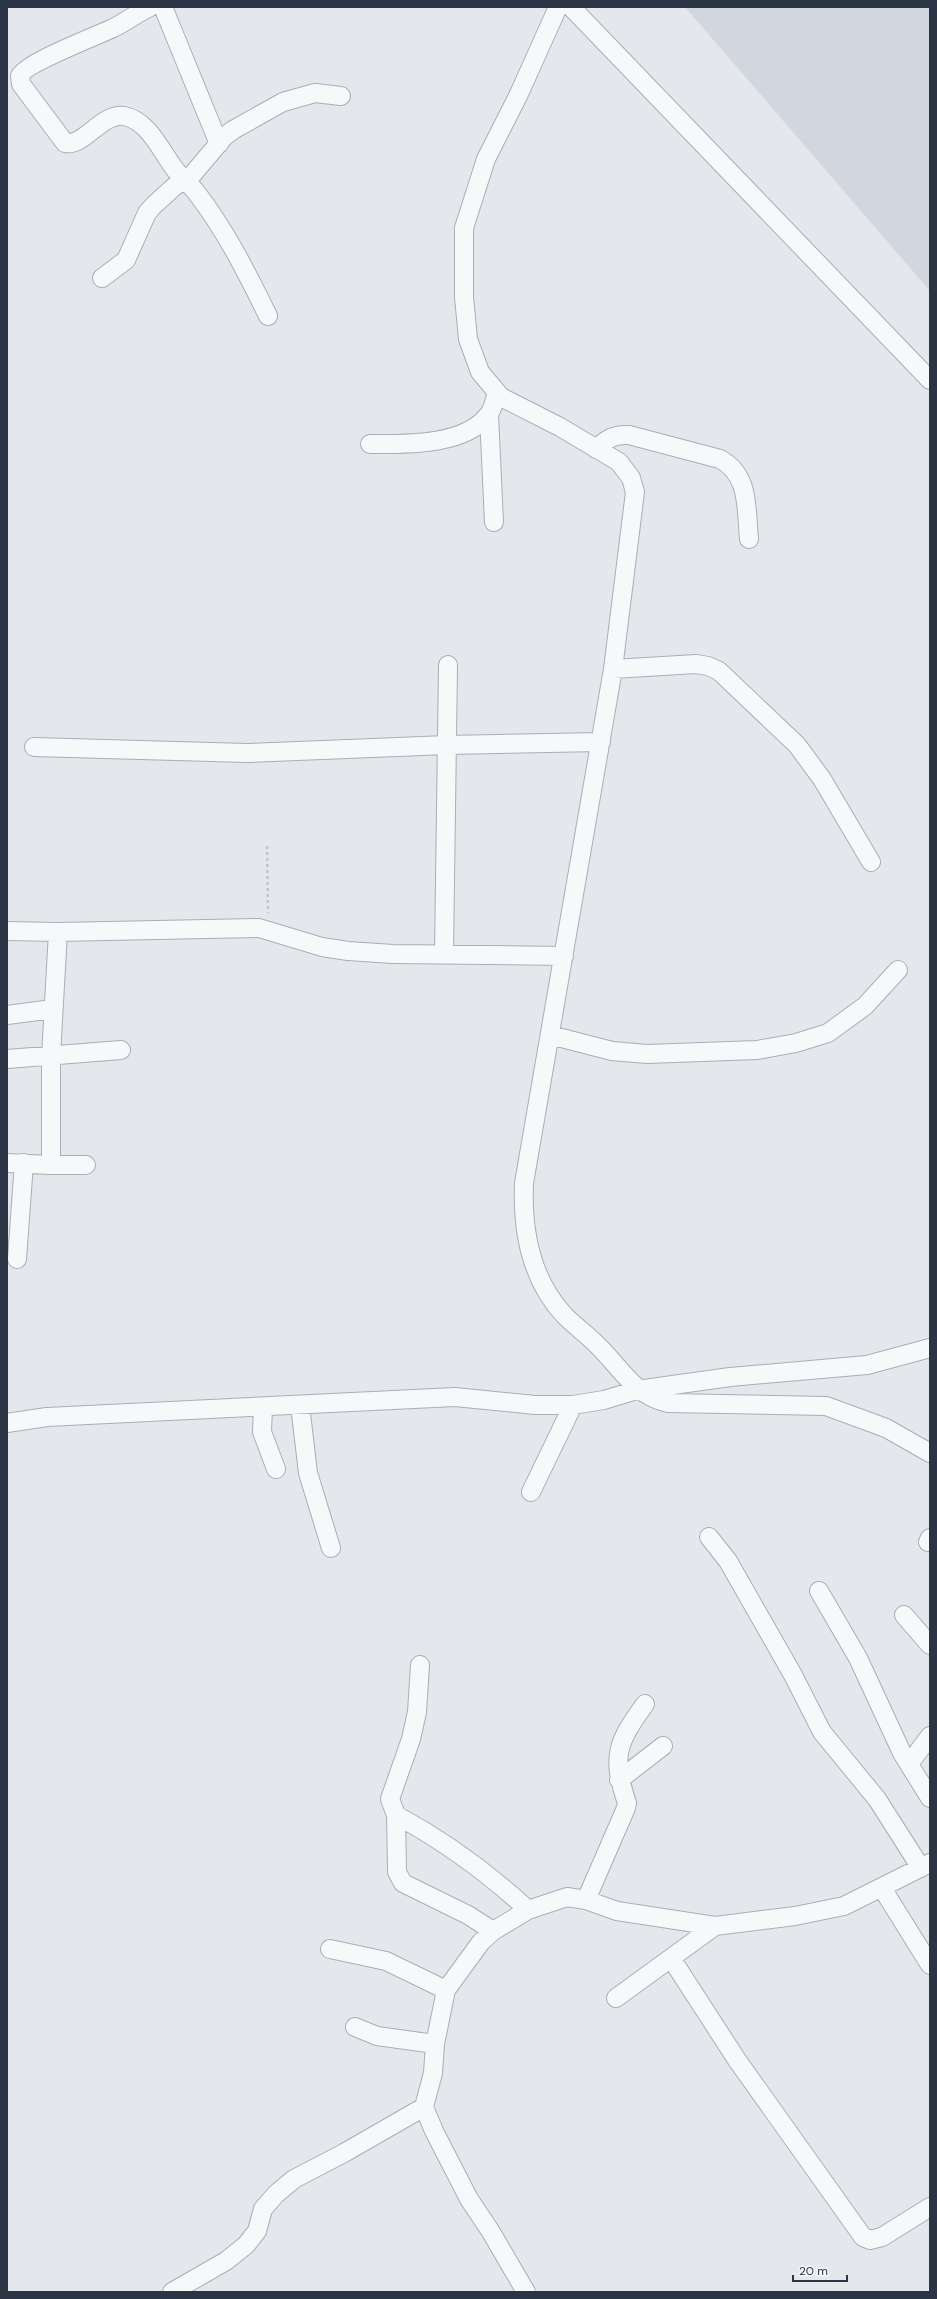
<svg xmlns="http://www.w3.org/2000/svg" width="937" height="2299" viewBox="0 0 937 2299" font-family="'DM Sans',sans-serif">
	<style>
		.built { fill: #d2d6de }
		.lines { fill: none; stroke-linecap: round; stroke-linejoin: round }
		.minor-casing { stroke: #a9aeb7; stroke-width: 20 }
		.path { stroke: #c2c5cb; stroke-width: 2.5; stroke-dasharray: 3 3; stroke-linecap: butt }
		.minor { stroke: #f7f8fa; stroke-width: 18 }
	</style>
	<rect width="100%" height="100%" fill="#e4e7ec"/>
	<path class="built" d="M685,7H930V291Z"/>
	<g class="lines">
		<defs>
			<path id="minor" d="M150,7C137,13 126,22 113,28C97,36 25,63 20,76L21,84L65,143C84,147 101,113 124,116C148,120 161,151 174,168C180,177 190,184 196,192C226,231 247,273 268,316
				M163,7L219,144
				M558,7L518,96L486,159L464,228V297L468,339L480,372L501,397L560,427L619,462L631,478L635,492L613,669L524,1183C522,1230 531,1280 565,1316C577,1328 592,1338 603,1351C624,1373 637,1396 668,1403L826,1406L886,1428L930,1453
				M571,7L930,380
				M102,278L126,260L147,213L154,205L175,186L192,175L225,136L233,130L283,102L315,93L341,96
				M489,415L494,522
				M370,444C405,444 465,446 488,415C493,410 495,399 497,392
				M596,449C607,439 614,434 629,435L720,459C750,475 746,509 749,539
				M613,669L696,664L708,666L719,671L797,745L822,779L871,862
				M34,747L247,753L447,745L601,742
				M7,931L58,932
				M444,953L448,665
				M7,1015L53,1009
				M550,1035L612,1051L647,1054L757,1050L796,1043L828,1033L865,1006L898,970
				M7,1059L121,1050
				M7,1163L51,1165V1056L58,932L259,928L322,947L348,951L393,954L564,956
				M51,1165H86
				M17,1259L24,1163
				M300,1405L308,1473L331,1548
				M263,1407L262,1432L276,1469
				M7,1423L47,1417L455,1397L535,1405H573L604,1400L637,1390L730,1377L867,1365L930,1348
				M531,1492L573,1405
				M709,1537L728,1561L793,1675L822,1732L877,1799L921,1868
				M928,1542L930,1538
				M819,1591L858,1658L902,1753L930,1798
				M904,1615L930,1645
				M420,1665L417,1712L411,1739L390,1799L396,1815L397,1872L403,1883L468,1915L493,1931
				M909,1764L930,1736
				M619,1780L663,1746
				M396,1815C446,1842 486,1871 528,1910
				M882,1888L930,1965
				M586,1900L626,1808L627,1803C611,1756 617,1743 645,1704
				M330,1949L386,1961L446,1990
				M671,1958L737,2060L863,2237L870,2240L882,2237L930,2207
				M616,1998L715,1926
				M355,2027L377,2036L435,2044
				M172,2292L226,2261L246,2245L257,2231L263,2209L276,2194L294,2179L344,2153L424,2107
				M526,2292L491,2232L469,2199L434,2131L424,2107L433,2073L435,2044L446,1990L481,1942L493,1931L528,1910L567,1897L586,1900L617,1911L715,1926L795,1916L844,1906L930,1863"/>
		</defs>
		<use href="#minor" class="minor-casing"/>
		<path class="path" d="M267,846L268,913"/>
		<use href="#minor" class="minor"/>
	</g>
	<rect width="937" height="2299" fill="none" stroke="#2b3445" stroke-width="16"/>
	<path d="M793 2275v6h54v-6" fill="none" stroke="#2b3445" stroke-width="2"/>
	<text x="799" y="2275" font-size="12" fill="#2b3445" stroke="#f4f6f9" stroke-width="3" paint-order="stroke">20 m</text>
</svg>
